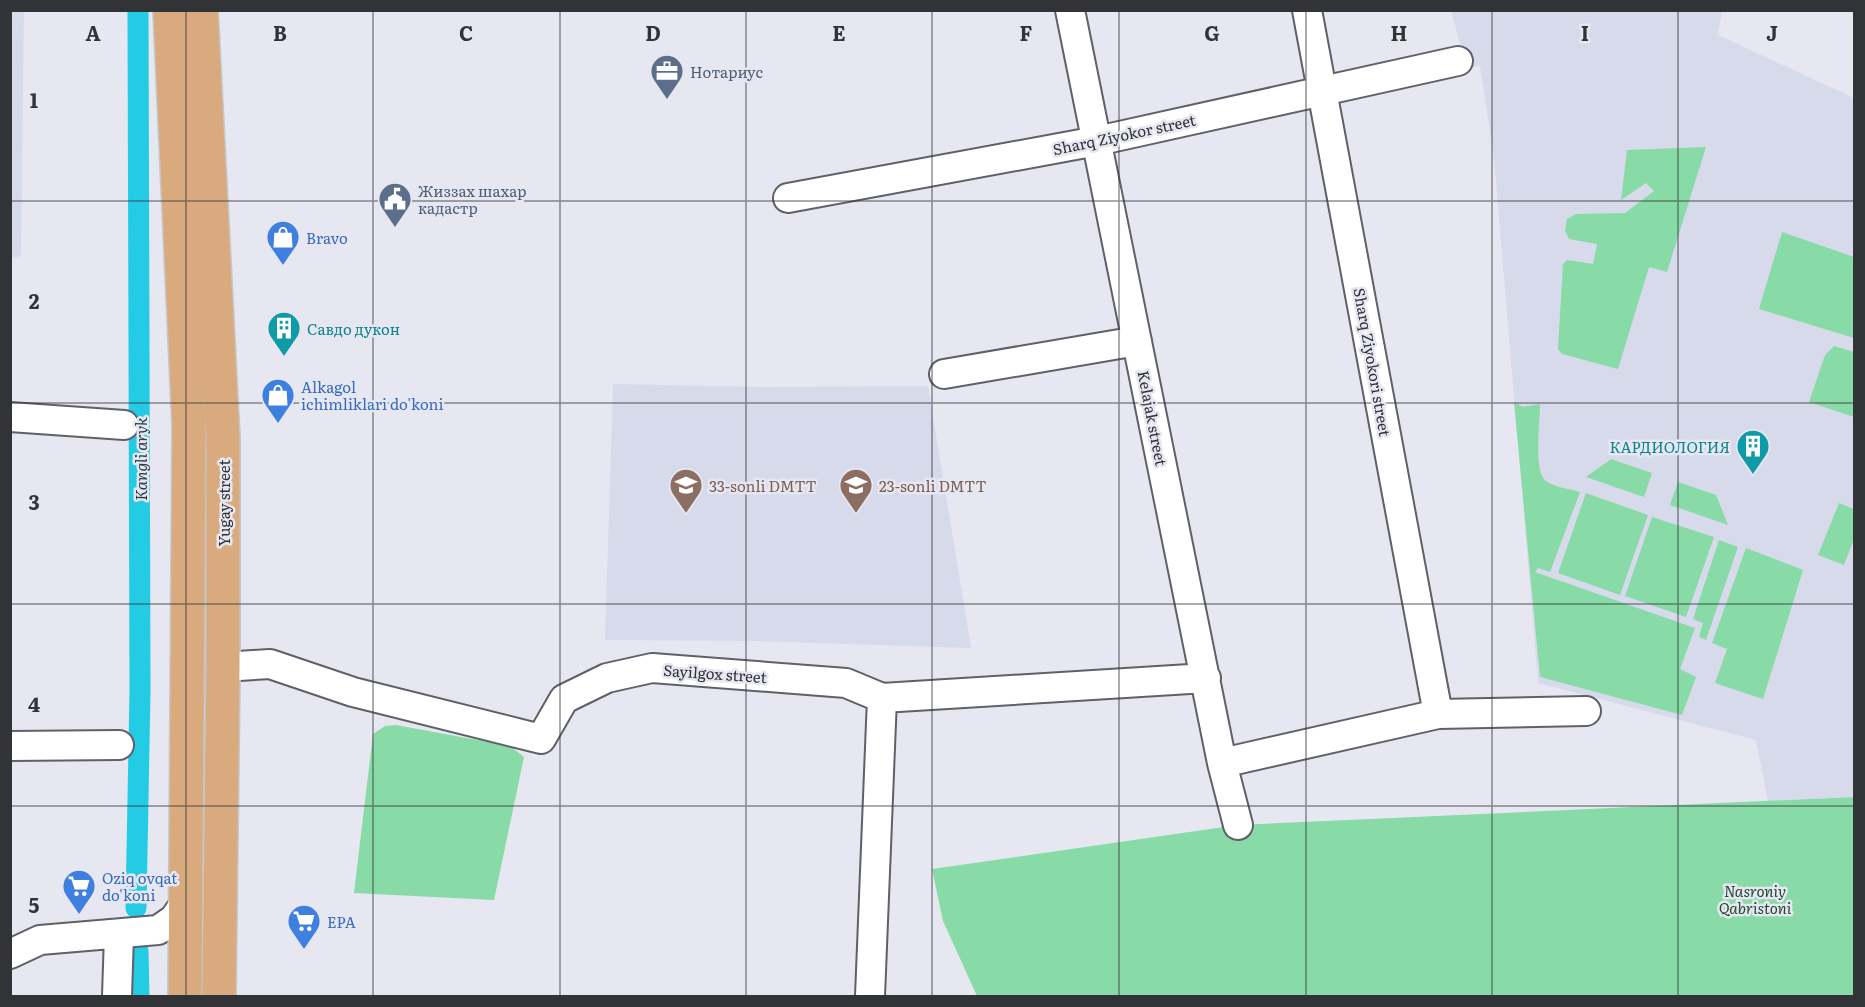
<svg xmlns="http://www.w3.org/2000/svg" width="1865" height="1007" viewBox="0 0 1865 1007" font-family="Literata,serif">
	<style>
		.built { fill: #d7daeb }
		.green { fill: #88daa7 }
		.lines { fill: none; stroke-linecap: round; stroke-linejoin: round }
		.canal { stroke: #23cbe5; stroke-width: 21 }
		.minor-casing { stroke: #5f6069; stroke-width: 32 }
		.major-casing { stroke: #c6c6c7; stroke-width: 36 }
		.minor { stroke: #fff; stroke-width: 28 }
		.major { stroke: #d8aa7e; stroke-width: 33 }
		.grid { fill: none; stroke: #323337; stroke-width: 1.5; stroke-opacity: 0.55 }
		.labels { text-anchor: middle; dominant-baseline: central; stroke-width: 5; stroke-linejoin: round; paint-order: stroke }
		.service-label { font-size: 15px; fill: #4e5e75; stroke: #e6e7f1; text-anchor: start }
		.street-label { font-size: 15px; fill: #323337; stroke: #e6e7f1 }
		.shop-label { font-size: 15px; fill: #366cbe; stroke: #e6e7f1; text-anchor: start }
		.culture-label { font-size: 15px; fill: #0d838f; stroke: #e6e7f1; text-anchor: start }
		.education-label { font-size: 15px; fill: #785e54; stroke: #e6e7f1; text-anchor: start }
		.park-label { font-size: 15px; font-style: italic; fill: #1f4930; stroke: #e6e7f1 }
		.water-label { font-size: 16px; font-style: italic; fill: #263f44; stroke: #e6e7f1 }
		.grid-label { font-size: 20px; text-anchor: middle; font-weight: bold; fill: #323337; stroke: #e6e7f1; stroke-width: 5; stroke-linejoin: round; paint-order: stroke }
	</style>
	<rect width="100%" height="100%" fill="#e6e7f1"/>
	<path class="built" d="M11,10L24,11L21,256L11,258Z
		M1451,11H1722L1718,35L1854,98V797L1768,801L1756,740L1538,683L1494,158L1480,66L1467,68Z
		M613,384L767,387L928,386L971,648L758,641L605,640Z"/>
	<path class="green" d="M1706,147L1667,272L1649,267L1618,369L1562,354L1558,349L1563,264L1567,260L1593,264L1597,244L1569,239L1565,231L1567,219L1576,214L1625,213L1654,191L1646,183L1621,200L1627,150Z
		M1782,232L1854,257V338L1759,309Z
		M1834,346L1854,352V417L1809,402L1825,355Z
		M1514,402L1523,407L1540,404C1540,421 1534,467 1544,479C1551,487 1570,489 1580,492L1550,572L1538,568L1535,572L1695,628L1680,669L1696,677L1682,715L1540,677Z
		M1611,459L1652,473L1644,497L1586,477Z
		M1678,482L1716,495L1728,525L1670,505Z
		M1586,493L1648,515L1620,595L1558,573Z
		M1839,503L1854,509V539L1844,565L1818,555Z
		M1652,517L1714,537L1686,617L1625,596Z
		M1719,540L1738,547L1706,640L1699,637L1703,623L1693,619Z
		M1746,548L1803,570L1763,699L1715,683L1727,649L1712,643Z
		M396,725L510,746L524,757L494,900L354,893L373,734L385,726Z
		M1854,797V996H977L943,921L932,869L1238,825Z"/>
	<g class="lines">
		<path class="canal" d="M136,908L140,690L138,10
			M138,951L139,996"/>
		<defs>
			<path id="minor" d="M1070,10L1222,763L1238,825
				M1307,10L1438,714
				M788,198L1097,141L1458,61
				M944,374L1137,341
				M10,417L124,425
				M223,667L270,664L353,692L541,739L564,699L607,678L652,668L846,683L882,698L1206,678
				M10,746L119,745
				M1222,763L1438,714L1586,711
				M10,954L40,940L158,930L174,919L185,903
				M117,996L119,935
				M870,996L882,698"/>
			<path id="major" d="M170,10L189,426L185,996
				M201,10L223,439V667L219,996"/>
		</defs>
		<use href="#minor" class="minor-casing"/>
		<use href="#major" class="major-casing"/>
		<use href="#minor" class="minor"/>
		<use href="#major" class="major"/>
	</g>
	<path class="grid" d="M186,10V996M373,10V996M560,10V996M746,10V996M932,10V996M1119,10V996M1306,10V996M1492,10V996M1678,10V996M10,201H1854M10,403H1854M10,604H1854M10,806H1854"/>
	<defs>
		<symbol id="office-pin" viewBox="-11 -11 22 30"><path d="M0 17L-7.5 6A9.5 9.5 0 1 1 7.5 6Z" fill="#5c6f8a" stroke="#e6e7f1"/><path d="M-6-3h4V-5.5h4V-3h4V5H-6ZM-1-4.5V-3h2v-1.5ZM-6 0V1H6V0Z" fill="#fff"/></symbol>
		<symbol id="civic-pin" viewBox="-11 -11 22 30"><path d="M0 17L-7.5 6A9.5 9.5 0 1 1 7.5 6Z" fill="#5c6f8a" stroke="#e6e7f1"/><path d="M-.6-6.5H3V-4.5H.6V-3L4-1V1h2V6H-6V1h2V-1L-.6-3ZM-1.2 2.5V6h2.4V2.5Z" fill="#fff"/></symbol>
		<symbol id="shop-pin" viewBox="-11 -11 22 30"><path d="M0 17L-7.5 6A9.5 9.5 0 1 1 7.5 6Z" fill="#3f7fe0" stroke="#e6e7f1"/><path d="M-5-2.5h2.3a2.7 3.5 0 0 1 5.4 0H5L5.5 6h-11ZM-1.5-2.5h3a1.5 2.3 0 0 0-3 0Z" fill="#fff"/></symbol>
		<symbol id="building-pin" viewBox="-11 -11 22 30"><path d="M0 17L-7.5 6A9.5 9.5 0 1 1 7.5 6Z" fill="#0f9aa8" stroke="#e6e7f1"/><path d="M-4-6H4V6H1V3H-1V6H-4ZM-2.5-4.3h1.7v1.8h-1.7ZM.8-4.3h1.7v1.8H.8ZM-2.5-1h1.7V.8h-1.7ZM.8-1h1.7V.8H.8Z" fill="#fff"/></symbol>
		<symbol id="school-pin" viewBox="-11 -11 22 30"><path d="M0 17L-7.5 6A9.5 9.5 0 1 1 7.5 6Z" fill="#8d6e63" stroke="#e6e7f1"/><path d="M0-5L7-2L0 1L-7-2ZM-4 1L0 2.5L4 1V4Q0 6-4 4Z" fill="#fff"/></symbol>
		<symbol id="supermarket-pin" viewBox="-11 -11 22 30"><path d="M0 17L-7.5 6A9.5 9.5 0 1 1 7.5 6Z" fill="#3f7fe0" stroke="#e6e7f1"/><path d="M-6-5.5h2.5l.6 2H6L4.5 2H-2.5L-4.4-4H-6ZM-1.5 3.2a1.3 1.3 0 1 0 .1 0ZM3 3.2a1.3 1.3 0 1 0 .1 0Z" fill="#fff"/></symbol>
	</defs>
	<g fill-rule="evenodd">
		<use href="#office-pin" x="648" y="52" width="38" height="52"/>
		<use href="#civic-pin" x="376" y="180" width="38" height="52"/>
		<use href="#shop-pin" x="264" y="218" width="38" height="52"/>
		<use href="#building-pin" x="265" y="309" width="38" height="52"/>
		<use href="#shop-pin" x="259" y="376" width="38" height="52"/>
		<use href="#building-pin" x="1734" y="427" width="38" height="52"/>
		<use href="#school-pin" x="667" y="466" width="38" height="52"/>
		<use href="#school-pin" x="837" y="466" width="38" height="52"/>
		<use href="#supermarket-pin" x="60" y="867" width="38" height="52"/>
		<use href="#supermarket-pin" x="285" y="902" width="38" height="52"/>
	</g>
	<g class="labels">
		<g class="service-label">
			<text x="690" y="71">Нотариус</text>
			<text x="418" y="190">Жиззах шахар<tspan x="418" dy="17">кадастр</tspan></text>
		</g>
		<g class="street-label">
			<text transform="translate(1124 134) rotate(-12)">Sharq Ziyokor street</text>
			<text transform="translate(1373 362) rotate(80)">Sharq Ziyokori street</text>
			<text transform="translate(1153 418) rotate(79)">Kelajak street</text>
			<text transform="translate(223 503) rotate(-90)">Yugay street</text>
			<text transform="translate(715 673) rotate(4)">Sayilgox street</text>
		</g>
		<g class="shop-label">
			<text x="306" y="237">Bravo</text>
			<text x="301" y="386">Alkagol<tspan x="301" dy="17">ichimliklari do'koni</tspan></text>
			<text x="102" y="877">Oziq ovqat<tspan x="102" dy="17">do'koni</tspan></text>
			<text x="327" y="921">EPA</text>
		</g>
		<g class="culture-label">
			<text x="307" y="328">Cавдо дукон</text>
			<text x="1730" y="446" text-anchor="end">КАРДИОЛОГИЯ</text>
		</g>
		<g class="education-label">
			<text x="709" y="485">33-sonli DMTT</text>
			<text x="879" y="485">23-sonli DMTT</text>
		</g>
		<g class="park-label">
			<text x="1755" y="890">Nasroniy<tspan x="1755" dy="17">Qabristoni</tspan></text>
		</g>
		<g class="water-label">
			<text transform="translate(140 459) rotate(-90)">Kangli aryk</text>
		</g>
	</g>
	<g class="grid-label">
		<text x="93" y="41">A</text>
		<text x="280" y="41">B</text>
		<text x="466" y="41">C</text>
		<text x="653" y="41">D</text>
		<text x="839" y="41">E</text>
		<text x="1026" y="41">F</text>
		<text x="1212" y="41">G</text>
		<text x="1399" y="41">H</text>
		<text x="1585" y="41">I</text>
		<text x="1772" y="41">J</text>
		<text x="34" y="108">1</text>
		<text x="34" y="309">2</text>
		<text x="34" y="510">3</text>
		<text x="34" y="712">4</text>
		<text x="34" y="913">5</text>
	</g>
	<rect width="1865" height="1007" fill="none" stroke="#323337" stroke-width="24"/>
</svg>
